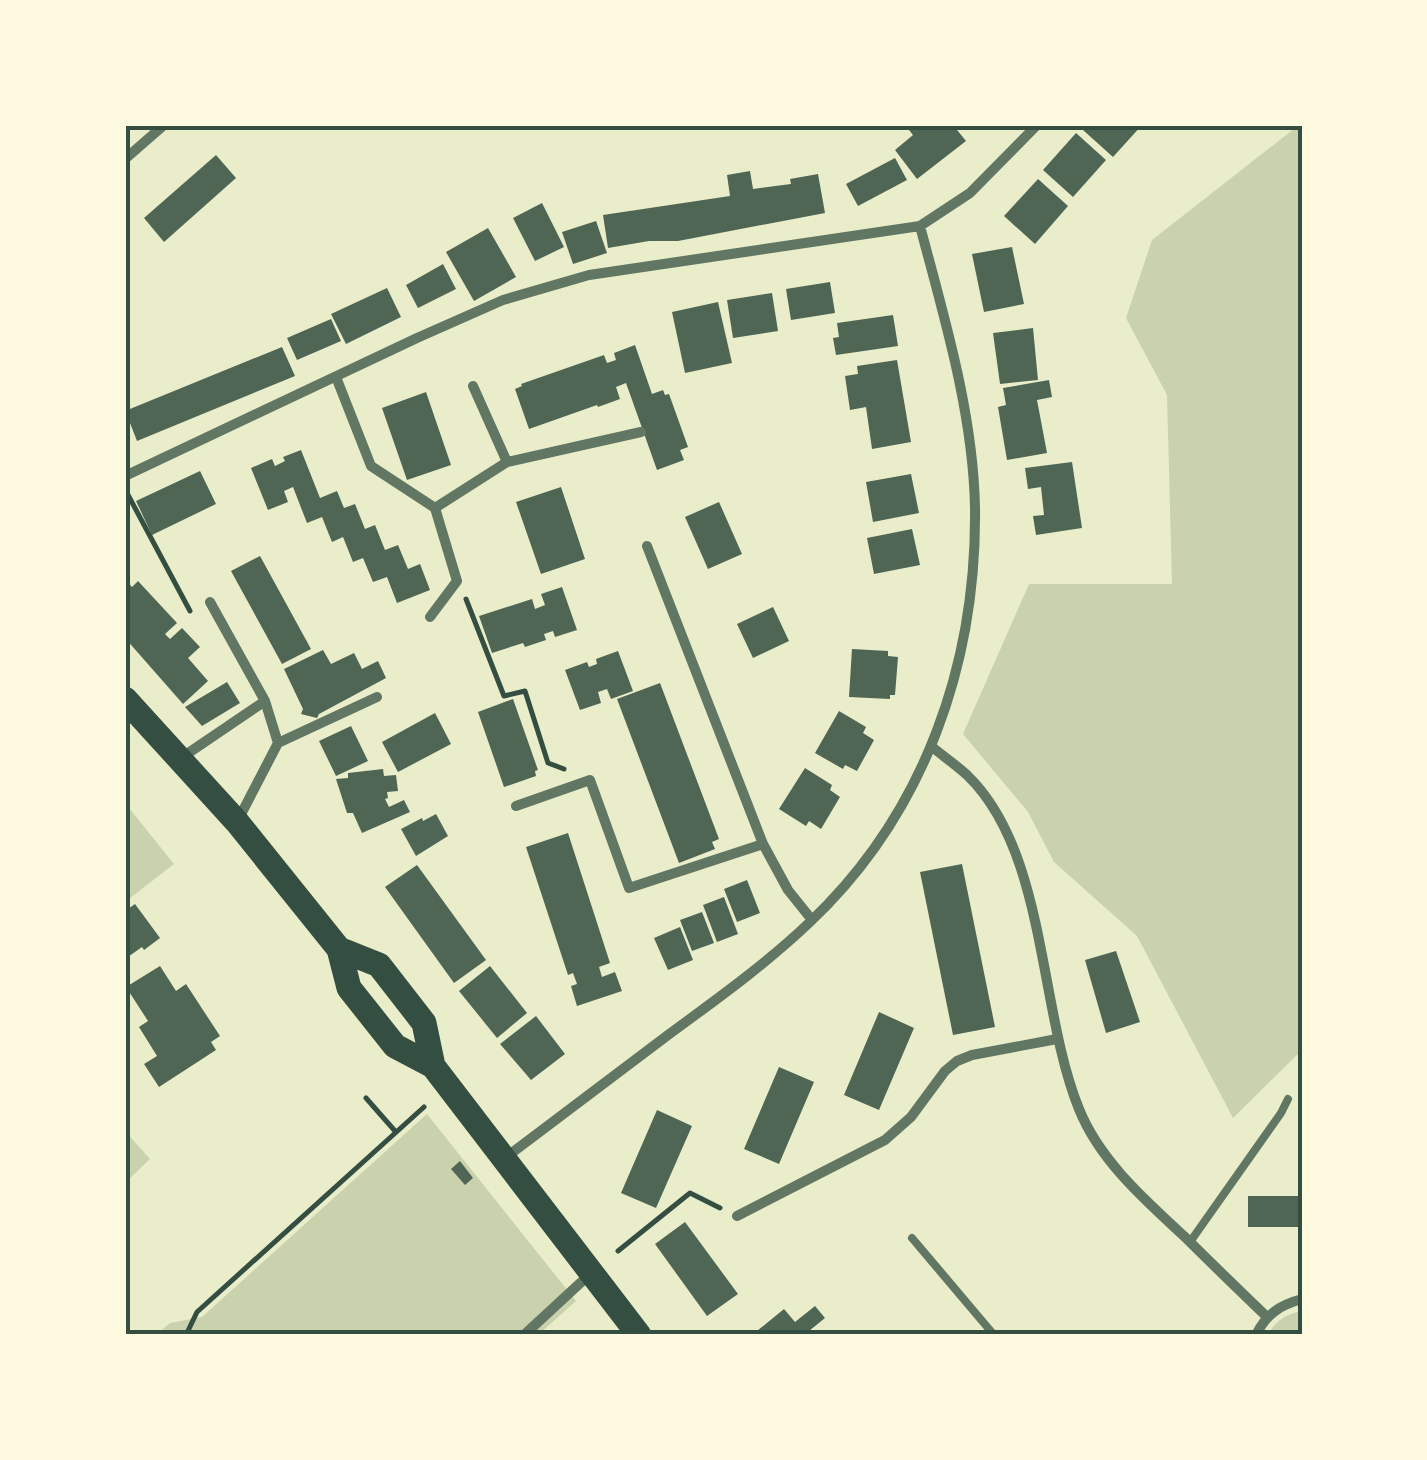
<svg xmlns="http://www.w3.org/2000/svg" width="1427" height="1460" viewBox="0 0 1427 1460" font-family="'IBM Plex Serif',serif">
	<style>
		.green { fill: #cad2ad }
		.building { fill: #4f6655 }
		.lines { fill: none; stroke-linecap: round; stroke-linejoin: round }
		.path { stroke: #344e41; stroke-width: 5 }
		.service { stroke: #617663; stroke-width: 8 }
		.minor { stroke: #617663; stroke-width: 10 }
		.primary { stroke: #344e41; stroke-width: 25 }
		.neatline { fill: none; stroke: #344e41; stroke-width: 4 }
	</style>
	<rect width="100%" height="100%" fill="#e9edc9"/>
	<path class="green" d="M1299,125H1302V1050L1233,1118L1137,936L1054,862L1028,812L963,734L1029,584H1172L1167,395L1126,318L1152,240Z
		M125,803L174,864L125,902Z
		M427,1114L576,1301L538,1335H156L170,1323L202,1317Z
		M125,1131L150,1159L125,1183Z
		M1302,1311V1335H1268C1275,1321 1286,1314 1302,1311Z"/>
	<path class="building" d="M905,125H920L923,129L928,125H953L966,141L917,179L895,150L913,135Z
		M1087,125H1142L1113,157L1083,130Z
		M1076,133L1106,160L1073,197L1043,170Z
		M216,155L236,178L164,242L144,218Z
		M895,158L907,180L858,206L846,184Z
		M750,171L753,189L791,184L790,179L818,174L825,213L678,241H649L608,248L603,215L730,196L727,175Z
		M1038,179L1068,206L1035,244L1004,216Z
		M542,203L564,247L535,261L513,218Z
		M596,221L607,253L573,264L562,232Z
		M488,228L516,277L474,301L446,252Z
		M1012,247L1024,304L984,312L972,254Z
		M443,264L456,289L418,308L406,285Z
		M830,282L835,313L791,320L786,289Z
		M387,288L401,317L346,344L331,314Z
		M772,293L778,331L733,338L727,300Z
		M718,302L732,363L685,373L672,312Z
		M893,315L898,346L836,355L833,338L839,337L837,323Z
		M331,319L341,341L297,360L287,338Z
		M1033,328L1038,380L1000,384L993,333Z
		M635,345L652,394L663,390L665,395L669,394L688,447L680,450L684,460L657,470L626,383L616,387L620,399L598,407L597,405L529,429L515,389L522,386L521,384L604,355L607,363L616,360L614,353Z
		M282,347L295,376L137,441L130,423L125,425V411Z
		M897,360L911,442L872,449L866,407L850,410L845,376L858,374L857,366Z
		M1049,380L1052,397L1037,400L1047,453L1007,460L998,407L1006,405L1003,388Z
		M426,392L451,465L407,480L382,408Z
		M301,450L320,498L337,491L344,508L355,504L365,529L375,525L385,550L398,545L408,569L420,564L430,590L397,603L387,577L373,582L363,558L353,562L343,537L332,542L322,517L307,523L293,487L284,491L288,502L268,510L251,468L272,459L275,466L285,461L283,457Z
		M1072,462L1082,528L1036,535L1033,516L1044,515L1041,487L1028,489L1025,468Z
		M200,471L216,504L152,535L136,501Z
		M911,474L919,513L873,522L866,482Z
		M561,487L585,559L541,574L516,502Z
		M719,502L742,554L708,569L685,517Z
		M912,529L920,565L874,574L867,538Z
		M260,556L311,649L282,664L231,571Z
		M125,579L132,587L138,581L177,623L165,634L170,639L182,628L200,647L188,658L208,681L183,704L125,638Z
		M562,587L577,630L555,637L553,631L544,634L546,640L525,647L523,643L492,653L479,616L532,599L535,609L545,605L541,594Z
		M773,607L789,641L753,658L737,624Z
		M852,649L888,651V656L898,657L895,695H890V699L849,697Z
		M323,650L331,664L354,653L362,669L378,661L386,678L319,714L317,718L301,714L303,709L284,669Z
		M618,651L633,691L611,699L607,689L598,692L601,703L580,710L565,670L587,662L589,667L597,664L596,659Z
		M227,682L240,703L202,726L185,707Z
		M660,683L719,839L712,842L715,849L679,863L617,699Z
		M513,699L538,770L535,771L536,776L504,787L478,712Z
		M839,711L866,727L863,733L874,740L857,771L845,765L843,769L815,753Z
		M435,713L451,744L398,772L382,742Z
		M351,726L368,761L336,776L319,741Z
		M805,768L832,785L830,790L840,797L821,829L809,821L806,826L779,809Z
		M383,769L384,776L396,775L398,791L387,792L388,798L385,799L389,807L404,800L410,812L362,833L353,813H347L336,779L348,778V773Z
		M436,814L448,836L416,856L401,829L422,818L423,821Z
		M568,833L610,963L599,967L602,977L615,972L622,991L577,1006L571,986L577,984L573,973L568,975L526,847Z
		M962,864L995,1027L953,1035L920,872Z
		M417,865L486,960L454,983L385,887Z
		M747,880L760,913L737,922L724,889Z
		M724,897L738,934L717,942L703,905Z
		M135,904L160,938L144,950L142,947L125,959V911Z
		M702,912L714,943L692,951L680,920Z
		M680,927L693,960L668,970L654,938Z
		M1116,951L1140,1022L1106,1033L1085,960Z
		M160,966L176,991L186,984L220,1036L211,1042L216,1050L159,1087L144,1064L157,1056L139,1027L148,1021L126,987Z
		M490,966L527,1013L497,1038L459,991Z
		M879,1012L914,1028L879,1110L844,1095Z
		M536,1016L565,1054L531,1080L500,1044Z
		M779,1067L814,1082L779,1164L744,1149Z
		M657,1110L692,1126L656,1208L621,1193Z
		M460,1161L473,1178L465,1185L451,1169Z
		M1248,1196H1302V1227H1248Z
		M685,1222L738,1294L707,1316L655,1244Z
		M815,1306L825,1318L804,1335H752L784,1309L795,1322Z"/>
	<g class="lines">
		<path class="path" d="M127,493L190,611
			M466,599L504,696L525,691L548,763L564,769
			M366,1098L395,1131
			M618,1251L690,1193L720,1208
			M186,1335L197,1312L424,1107"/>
		<path class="service" d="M912,1238L994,1335
			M1190,1242L1281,1113L1288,1099"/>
		<path class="minor" d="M125,159L164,125
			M336,377L371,466L435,508L457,581L430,617
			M473,386L507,462
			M125,476L417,338L503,300L589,275L920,226L970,193L1037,125
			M435,508L507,462L641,432
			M647,546L763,844L788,890L812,920
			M278,743L377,697
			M931,746C943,756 956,765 967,775C1047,852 1038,1008 1079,1109C1100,1161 1145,1200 1185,1237C1212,1264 1239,1290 1267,1317
			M181,758L265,701L210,602
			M516,806L590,780L629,888L763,844
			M237,822L278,743L265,701
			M505,1158C559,1117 614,1076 668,1035C717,999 766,964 810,922C925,813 977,663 975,507C973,412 944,317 920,226
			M737,1216L885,1140L911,1117L945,1071L957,1061L972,1055L1057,1039
			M524,1335L591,1273
			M1256,1335C1266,1314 1280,1305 1302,1299"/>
		<path class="primary" d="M125,699L237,822L339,949L349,988L395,1046L433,1066L639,1335
			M339,949L379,965L424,1023L433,1066"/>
	</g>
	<rect width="1427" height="1460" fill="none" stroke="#fefae0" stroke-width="255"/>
	<rect x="128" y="128" width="1172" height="1204" class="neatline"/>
</svg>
